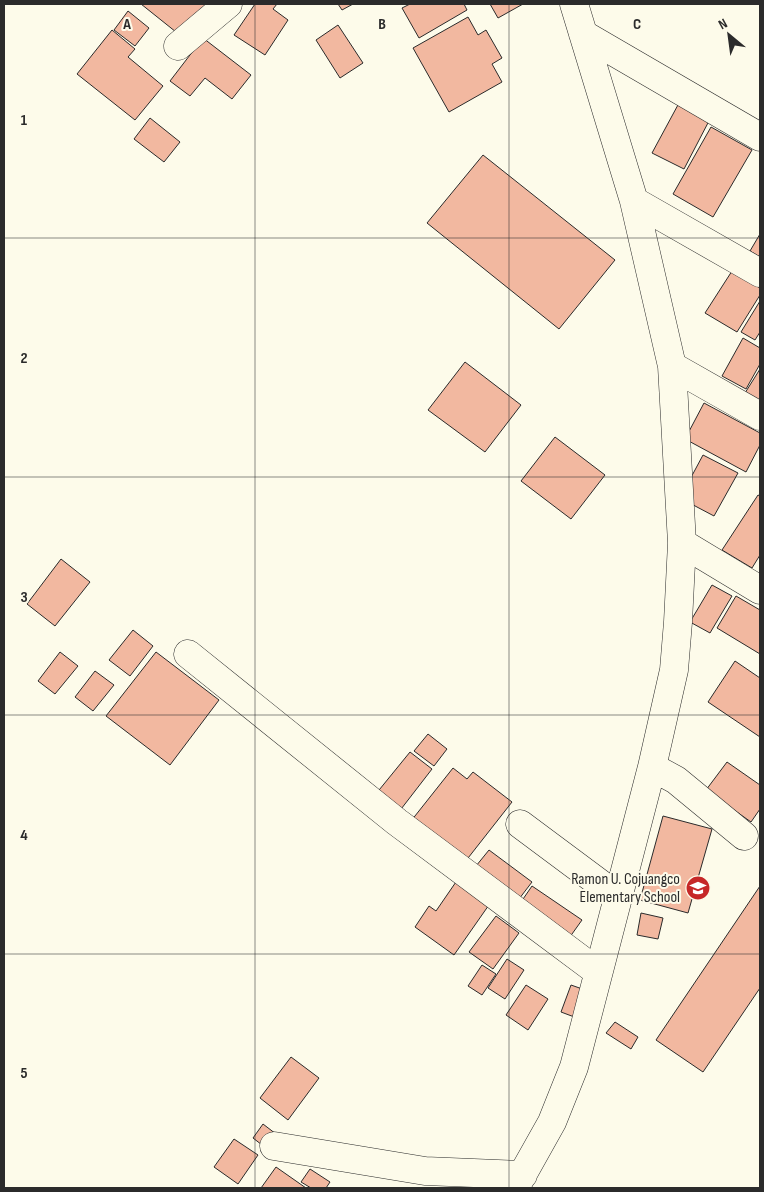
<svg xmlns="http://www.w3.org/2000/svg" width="764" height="1192" viewBox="0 0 764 1192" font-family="'Sofia Sans Condensed',sans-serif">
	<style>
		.building { fill: #f2b8a0; stroke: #2b2b2b }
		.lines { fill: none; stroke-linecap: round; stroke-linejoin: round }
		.minor-casing { stroke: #2b2b2b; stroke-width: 29 }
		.minor { stroke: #fdfbea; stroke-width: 28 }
		.grid { fill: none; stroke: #2b2b2b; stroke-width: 1; stroke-opacity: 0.55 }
		.labels { text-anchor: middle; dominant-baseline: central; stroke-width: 4; stroke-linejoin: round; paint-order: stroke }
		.poi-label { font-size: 16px; fill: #2b2b2b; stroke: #fdfbea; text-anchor: end }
		.grid-label { font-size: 16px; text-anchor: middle; font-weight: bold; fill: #2b2b2b; stroke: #fdfbea; stroke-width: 4; stroke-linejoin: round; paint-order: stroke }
	</style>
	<rect width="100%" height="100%" fill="#fdfbea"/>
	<path class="building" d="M141,4H208L181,36Z
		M255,4H277L273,9L288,20L265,55L234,35Z
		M338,4H353L342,10Z
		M410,4H464L467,10L419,38L402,8Z
		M490,4H523L498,18Z
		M128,11L149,28L135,46L114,30Z
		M468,17L478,35L486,30L502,58L492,64L502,82L449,112L413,48Z
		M338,25L363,63L340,78L316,40Z
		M112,30L135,49L128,57L163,86L135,120L77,74Z
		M203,38L251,75L232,99L205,78L190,96L170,81Z
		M679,103L710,119L684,169L652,153Z
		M150,118L180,142L164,162L134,139Z
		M711,127L752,150L713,217L673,194Z
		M483,155L615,260L559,329L427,223Z
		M760,234V257L750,251Z
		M732,271L760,288V295L737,332L705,313Z
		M760,301V332L755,340L741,332Z
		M743,338L760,348V364L746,389L722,376Z
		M465,362L521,405L485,452L428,410Z
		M760,369V402L745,393Z
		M704,403L760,433V445L746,472L685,439Z
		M555,437L605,475L571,519L521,481Z
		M703,455L738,473L714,516L680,498Z
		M758,495L760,496V555L752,568L722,550Z
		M61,559L90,582L55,626L27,604Z
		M712,585L732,596L710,633L690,622Z
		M736,596L760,610V654L717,628Z
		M133,630L153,646L130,676L109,660Z
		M60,652L78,666L55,694L38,681Z
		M156,652L219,700L170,765L106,716Z
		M735,661L760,678V737L708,702Z
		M95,671L114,685L93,711L75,697Z
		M428,734L447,749L434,766L414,751Z
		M410,752L432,769L398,813L375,795Z
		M727,762L760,785V809L751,822L706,790Z
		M453,768L467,779L473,772L512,802L461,867L411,821Z
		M663,816L712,829L688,913L640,900Z
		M489,850L532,882L519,899L476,866Z
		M458,879L491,902L454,955L415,927L429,906L436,911Z
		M532,886L582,920L567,941L521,902Z
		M760,886V988L703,1072L656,1040Z
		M641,913L663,918L658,939L637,935Z
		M496,916L519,933L493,969L469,952Z
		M507,959L524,970L505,999L488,988Z
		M482,965L496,974L482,995L468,986Z
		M526,985L548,999L528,1030L506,1015Z
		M571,985L588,991L577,1018L561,1012Z
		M615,1022L638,1037L631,1049L606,1033Z
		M291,1057L319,1078L288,1120L260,1098Z
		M263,1124L276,1134L266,1148L253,1138Z
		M234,1139L258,1155L238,1184L214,1167Z
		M276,1167L306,1188H261Z
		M310,1169L330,1182L326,1188H311L301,1182Z"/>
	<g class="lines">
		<defs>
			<path id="minor" d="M583,34L760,137
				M178,46L228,4
				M634,201L760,273
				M672,366L760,416
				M682,543L760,590
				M188,654L397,822L598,972
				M652,767L676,780L744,836
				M520,824L618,897
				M274,1146L425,1171L523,1175
				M515,1188L552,1122L574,1067L652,767L674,670L678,622L682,543L672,366L634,201L574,4"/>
		</defs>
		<use href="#minor" class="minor-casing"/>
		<use href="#minor" class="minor"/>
	</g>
	<path class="grid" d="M255,4V1188M509,4V1188M4,238H760M4,477H760M4,715H760M4,954H760"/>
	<defs>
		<symbol id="school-disc" viewBox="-11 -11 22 22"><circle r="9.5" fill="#c62828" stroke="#fdfbea"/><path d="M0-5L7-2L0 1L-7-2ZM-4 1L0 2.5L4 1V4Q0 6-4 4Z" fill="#fff"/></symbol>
	</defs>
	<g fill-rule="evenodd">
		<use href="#school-disc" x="684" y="874" width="28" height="28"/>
	</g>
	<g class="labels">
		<g class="poi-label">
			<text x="680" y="879">Ramon U. Cojuangco<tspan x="680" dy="18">Elementary School</tspan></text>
		</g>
	</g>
	<g class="grid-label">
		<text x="127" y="29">A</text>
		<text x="382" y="29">B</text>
		<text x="637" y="29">C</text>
		<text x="24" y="125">1</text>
		<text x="24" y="363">2</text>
		<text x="24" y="602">3</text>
		<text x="24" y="840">4</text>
		<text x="24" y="1078">5</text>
	</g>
	<rect width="764" height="1192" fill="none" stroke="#2b2b2b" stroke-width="10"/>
	<g transform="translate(729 35) rotate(331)" stroke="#fdfbea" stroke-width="4" paint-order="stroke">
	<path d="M0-4L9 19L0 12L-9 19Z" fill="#2b2b2b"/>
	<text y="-8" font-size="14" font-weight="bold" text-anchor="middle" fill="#2b2b2b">N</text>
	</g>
</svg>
